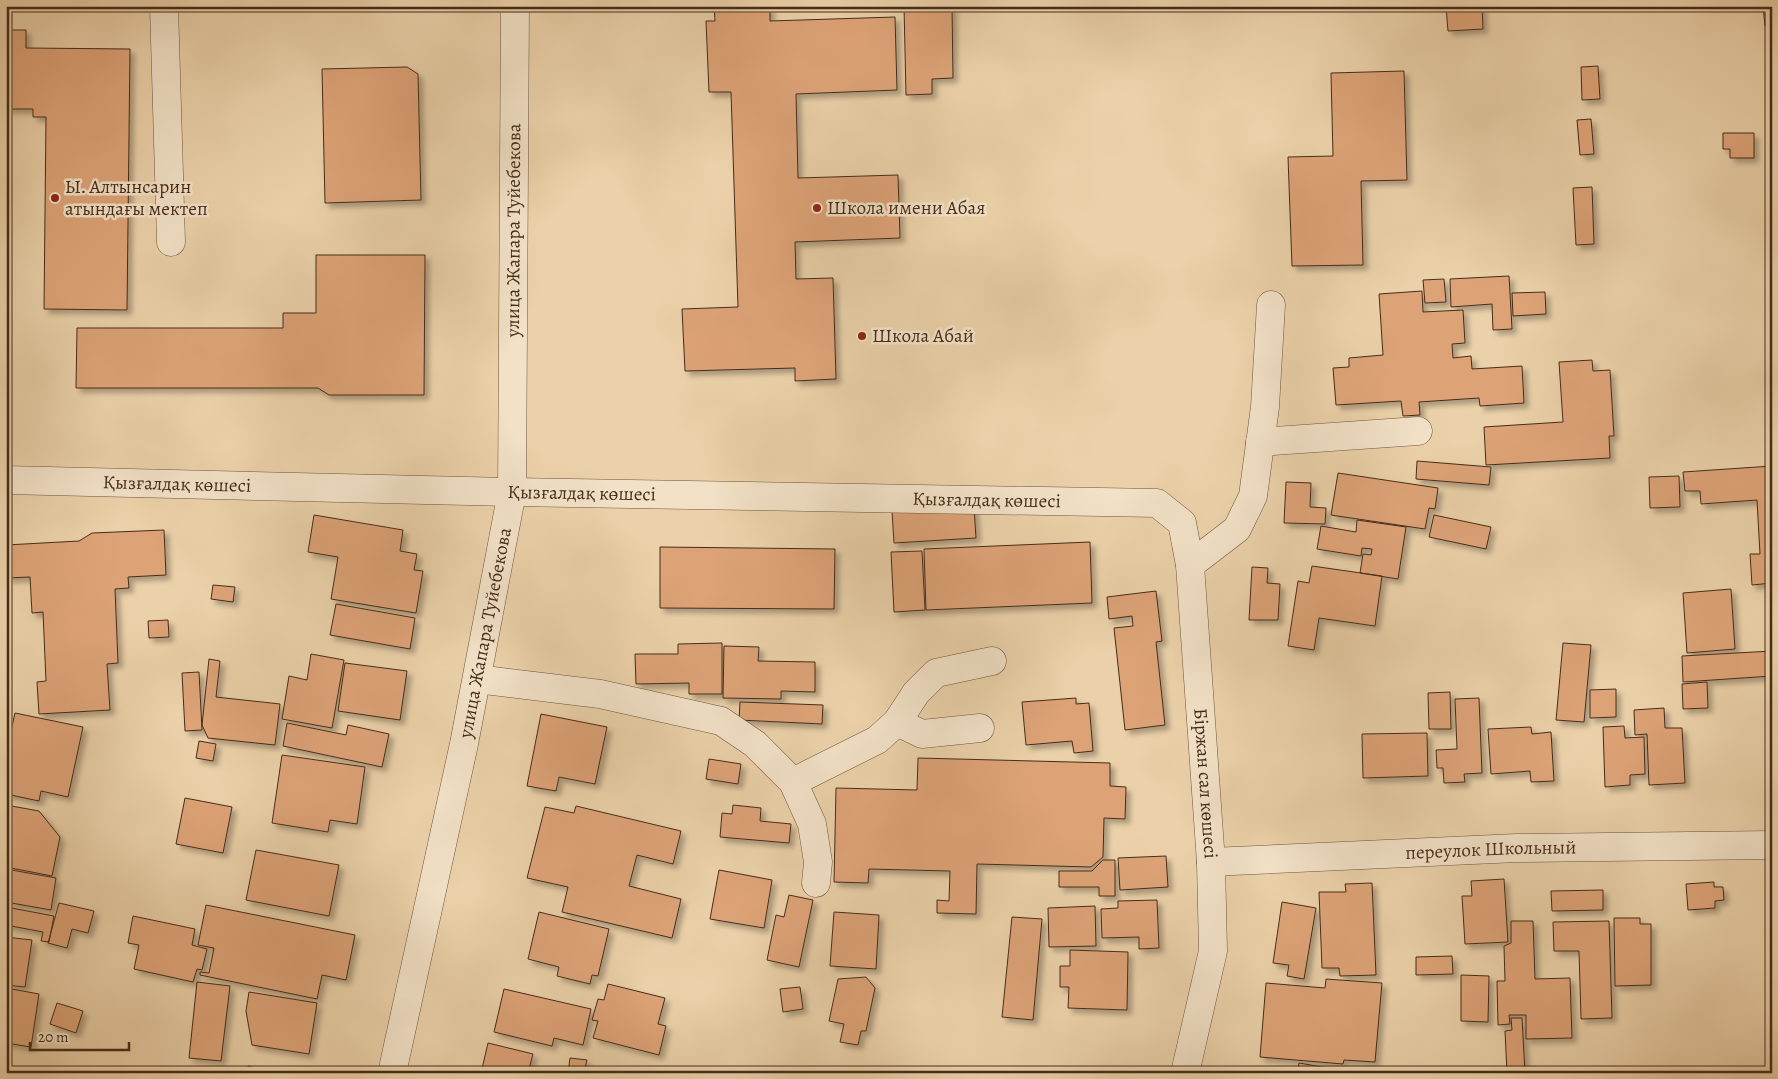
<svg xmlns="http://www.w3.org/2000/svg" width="1778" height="1079" viewBox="0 0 1778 1079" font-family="Alegreya,serif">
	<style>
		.building { fill: #dda377; stroke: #462c1a; filter: url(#shadow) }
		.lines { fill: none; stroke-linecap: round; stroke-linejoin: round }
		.minor-casing { stroke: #6f553e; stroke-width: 29 }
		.minor { stroke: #f2e1c7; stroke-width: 28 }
		.poi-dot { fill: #8f2418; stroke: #f2e1c7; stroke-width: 2 }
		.labels { text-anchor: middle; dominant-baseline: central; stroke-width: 5; stroke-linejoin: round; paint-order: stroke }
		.poi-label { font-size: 19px; fill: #462c1a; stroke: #f2e1c7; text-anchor: start }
		.street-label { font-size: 19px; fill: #462c1a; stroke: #f2e1c7 }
	</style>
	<defs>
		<filter id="shadow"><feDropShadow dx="4.5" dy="4.5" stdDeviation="2.5" flood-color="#0004"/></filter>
	</defs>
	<rect width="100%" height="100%" fill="#ebd1a9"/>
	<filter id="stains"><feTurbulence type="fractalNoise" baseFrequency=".004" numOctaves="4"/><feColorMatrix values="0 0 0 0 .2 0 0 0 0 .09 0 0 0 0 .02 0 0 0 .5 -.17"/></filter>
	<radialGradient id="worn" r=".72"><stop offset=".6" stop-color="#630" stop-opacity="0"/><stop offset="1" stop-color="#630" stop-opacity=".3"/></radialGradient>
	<path class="building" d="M714,6H770V21L895,17L897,90L796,94L798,178L898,175L900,238L795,242L796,279L833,278L836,379L795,381V368L685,371L682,309L738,307L731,92H709L706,21H715Z
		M904,6H952L953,78L932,79V94L906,95Z
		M1446,6H1482L1483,29L1448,31Z
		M1763,6H1772V25L1765,26Z
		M6,30H26V48L130,49L127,310L44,309L46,117H33V109H6Z
		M1598,66L1600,99L1582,100L1581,67Z
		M407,67L418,74L421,200L325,203L322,69Z
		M1404,71L1407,180L1361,181L1363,265L1292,266L1288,157L1333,156L1331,73Z
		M1769,92H1772V121Z
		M1591,119L1594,154L1580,155L1577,120Z
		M1723,133H1754V158H1730V149H1723Z
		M1592,187L1594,244L1576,245L1573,188Z
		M316,255H425L424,395H329L318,388H76L77,328H283V313H316Z
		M1509,276L1512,329L1493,330L1492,304L1451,307L1450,279Z
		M1444,279L1446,302L1425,303L1423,280Z
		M1422,291L1423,312L1463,310L1465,343L1452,344L1453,358L1471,356L1472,369L1522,366L1524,403L1480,406L1479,398L1419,402L1420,415L1403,416L1401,401L1336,405L1333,368L1349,367V358L1383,355L1379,294Z
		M1545,292L1546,314L1513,316L1512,293Z
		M1772,344V374H1771L1769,345Z
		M1592,360L1593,371L1610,370L1614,436H1609L1610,458L1486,465L1484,427L1563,422L1559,362Z
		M1417,461L1491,467L1489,485L1416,479Z
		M1772,466V583L1752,585L1750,554H1760L1757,500L1701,504L1700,491H1685L1683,472Z
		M1338,473L1438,488L1435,509L1429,508L1425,529L1331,515Z
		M1679,476L1680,507L1650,508L1649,477Z
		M1286,482L1311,483L1310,507L1326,508L1325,524L1284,523Z
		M974,507L976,538L894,543L892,511Z
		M314,515L403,530L400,551L417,554L414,570L423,571L416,613L331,599L338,557L308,552Z
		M1434,515L1491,527L1486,549L1429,537Z
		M1357,520L1406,527L1398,579L1360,573L1363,554L1371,555L1372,549L1362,548L1361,556L1317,549L1321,526L1356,532Z
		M164,530L166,575L128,577L129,588L115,589L118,663L107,664L110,710L39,714L37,682L46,681L43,612L32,613L30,577L6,578V545L79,541L92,533Z
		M1090,542L1092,603L926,610L924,549Z
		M660,547L835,549L834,609L660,608Z
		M922,551L925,610L894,612L891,552Z
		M1312,566L1382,576L1375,626L1319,618L1314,650L1288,646L1298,581L1309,583Z
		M1252,567L1268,568L1267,583L1280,584L1278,620H1249Z
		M213,585L235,587L233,602L211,599Z
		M1731,589L1735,649L1687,653L1683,593Z
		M1156,591L1162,641L1156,642L1165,725L1125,730L1114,628L1133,626L1132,616L1109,619L1107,597Z
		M336,604L415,618L410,649L330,635Z
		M168,620L169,637L149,638L148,621Z
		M722,643V694H689V683L636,684L635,654H678V644Z
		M1563,643L1591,645L1584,722L1556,720Z
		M724,646L759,647L758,661L815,662V692L781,691V699L723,698Z
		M1772,651V676L1683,682L1682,656Z
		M311,654L344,660L332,728L282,719L289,676L307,680Z
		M209,659L220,661L216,697L280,704L275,745L208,738L202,725Z
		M345,663L407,671L400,720L338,711Z
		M199,672L202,730L185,731L182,673Z
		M1707,682L1708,708L1683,709L1682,684Z
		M1616,689V717L1590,718V690Z
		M1450,692L1451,729H1429L1428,693Z
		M1076,698V704L1089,703L1093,751L1074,753L1072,741L1026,745L1022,702Z
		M1479,698L1482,773L1464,774L1465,782L1444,783L1443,768H1437L1436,750L1457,749L1455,699Z
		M740,702L823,705L822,724L739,720Z
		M1664,708L1665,728H1682L1685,783L1649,785L1647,734L1635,735L1634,710Z
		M15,713L83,727L68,797L41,791L39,801L6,794V753Z
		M541,714L607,727L595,784L559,777L556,791L527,786Z
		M287,723L346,735L348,725L389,734L382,767L283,746Z
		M1624,726L1625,738L1644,737L1645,774L1630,775V785L1605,787L1603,727Z
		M1531,727L1532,734L1551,732L1554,781L1531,782L1530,771L1491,774L1488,729Z
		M1427,733L1428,776L1363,778L1362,734Z
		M199,741L216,744L213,761L196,758Z
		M282,755L365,767L357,824L330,820L328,832L272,823Z
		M918,758L1110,763V786L1126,787L1125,819L1104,818L1103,857L1091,867L977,864L976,914L937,913V900L949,901L950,871L869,869L868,883L834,882L836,788L917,790Z
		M709,759L741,764L738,784L706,779Z
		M185,798L232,807L223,853L176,844Z
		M6,805L39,811L60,837L52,876L6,867Z
		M733,805L761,808L760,821L791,824L789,843L720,837L722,813L732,814Z
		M576,806L681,831L673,864L637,855L629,886L681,899L672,938L562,912L568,887L527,878L545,807L574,813Z
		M256,850L339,865L329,916L246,900Z
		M1166,856L1168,887L1120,890L1118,858Z
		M1103,860H1115V896H1099V887H1059V871H1092Z
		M6,869L56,878L51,910L6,902Z
		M719,870L772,880L764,928L710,919Z
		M1504,879L1508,942L1465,944L1462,896H1472L1471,881Z
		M1714,882V887H1723L1724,900L1715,901V908L1688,910L1686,884Z
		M1372,883L1376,975L1340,976L1339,968H1322L1319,892H1346L1345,884Z
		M1603,890V910L1552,911L1551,891Z
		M789,895L813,900L799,967L767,960L776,915L784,917Z
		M1157,900L1159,948L1139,949V937L1102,938L1101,909L1118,908V901Z
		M1282,902L1316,908L1304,979L1287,976L1289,965L1273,963Z
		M59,903L94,911L88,933L72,929L67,948L48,943Z
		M206,905L355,935L346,980L322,975L317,999L200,975V972L209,973L214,948L198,945Z
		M1095,906L1096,946L1049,947L1048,908Z
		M6,907L54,916L49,942L41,941L43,932L6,925Z
		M539,912L609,929L598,976L592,975L590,984L557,976L559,967L528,959Z
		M834,912L879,915L876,969L830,966Z
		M133,916L195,929L192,945L207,949L202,970L197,969L193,982L134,969L139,945L128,943Z
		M1012,917L1042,919L1033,1020L1002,1017Z
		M1614,918H1640V924H1651V985L1615,986Z
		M1511,921H1533L1535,979L1570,978L1572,1038L1526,1039V1015H1509L1510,1024L1498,1025L1497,981H1505L1504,946L1511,943Z
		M1609,921L1612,1018L1581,1019L1579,951H1554L1553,922Z
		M6,937L32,940L25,987L6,985Z
		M1070,950L1128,952L1127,1010L1068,1008L1069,987H1060V966H1070Z
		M1452,956L1453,974L1416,975V957Z
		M1461,975L1489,976L1488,1022L1461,1021Z
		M866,977L875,988L866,1031H861L858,1045L840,1042L844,1024L829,1021L838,979Z
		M1326,979L1382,983L1375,1062L1344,1060L1343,1064L1260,1057L1266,983L1325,988Z
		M197,982L230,986L221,1061L189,1058Z
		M608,984L665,998L658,1024L666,1026L659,1055L593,1038L598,1021L592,1020L598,999L604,1000Z
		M800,987L803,1009L783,1012L780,989Z
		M6,988L39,994L31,1047L6,1043Z
		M504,989L591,1009L583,1045L554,1038L552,1046L494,1032Z
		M249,992L317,1003L309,1054L252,1045L246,1011Z
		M57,1003L83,1011L76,1033L50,1024Z
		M1511,1018H1522L1525,1073H1507L1505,1031L1512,1030Z
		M488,1043L533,1054L528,1073H481Z
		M570,1058L587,1060L584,1073H568Z
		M1299,1063L1346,1071L1345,1073H1297Z
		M248,1066L277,1073H247Z"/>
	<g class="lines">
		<defs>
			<g id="minor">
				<path d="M164,6L171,242"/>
				<path d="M1260,442L1418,431"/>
				<path id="s1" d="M6,480L512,492L1157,503L1182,523L1190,565L1211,862L1213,951L1185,1073"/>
				<path d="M1190,565L1237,529L1253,496L1265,407L1271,305"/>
				<path d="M477,679L600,694L721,721L755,744L793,782L812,824L818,862L816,883"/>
				<path d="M897,722L922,734L980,728"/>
				<path d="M793,782L877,740L897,722L916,693L936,673L992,661"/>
				<path id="s2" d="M1211,862L1517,848L1772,845"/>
				<path id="s3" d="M392,1073L464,744L512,492L515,6"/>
			</g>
		</defs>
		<use href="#minor" class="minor-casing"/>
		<use href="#minor" class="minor"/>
	</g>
	<g class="poi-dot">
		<circle cx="55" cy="198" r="5"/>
		<circle cx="817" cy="208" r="5"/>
		<circle cx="862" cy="336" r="5"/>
	</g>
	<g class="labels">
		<g class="poi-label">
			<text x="65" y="187">Ы. Алтынсарин<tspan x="65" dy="22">атындағы мектеп</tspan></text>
			<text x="827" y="208">Школа имени Абая</text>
			<text x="872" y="336">Школа Абай</text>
		</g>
		<g class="street-label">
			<text stroke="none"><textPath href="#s3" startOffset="855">улица Жапара Туйебекова</textPath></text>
			<text stroke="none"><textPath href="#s1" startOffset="171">Қызғалдақ көшесі</textPath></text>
			<text stroke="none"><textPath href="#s1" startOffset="576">Қызғалдақ көшесі</textPath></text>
			<text stroke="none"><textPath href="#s1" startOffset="981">Қызғалдақ көшесі</textPath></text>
			<text stroke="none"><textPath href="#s3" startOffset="450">улица Жапара Туйебекова</textPath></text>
			<text stroke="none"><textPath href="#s1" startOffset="1445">Біржан сал көшесі</textPath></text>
			<text stroke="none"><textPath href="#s2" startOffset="280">переулок Школьный</textPath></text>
		</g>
	</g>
	<rect width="1778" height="1079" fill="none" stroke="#ebd1a9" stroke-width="25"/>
	<rect x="8" y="8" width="1763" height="1064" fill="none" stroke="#462c1a" stroke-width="2.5"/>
	<rect x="12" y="12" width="1753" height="1054" fill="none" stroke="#462c1a"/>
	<path d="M30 1042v8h99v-8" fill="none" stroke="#462c1a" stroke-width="2.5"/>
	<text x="38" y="1042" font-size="15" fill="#462c1a" stroke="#f2e1c7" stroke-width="4" paint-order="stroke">20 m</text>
	<rect width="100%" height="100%" filter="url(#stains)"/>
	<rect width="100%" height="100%" fill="url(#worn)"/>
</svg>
